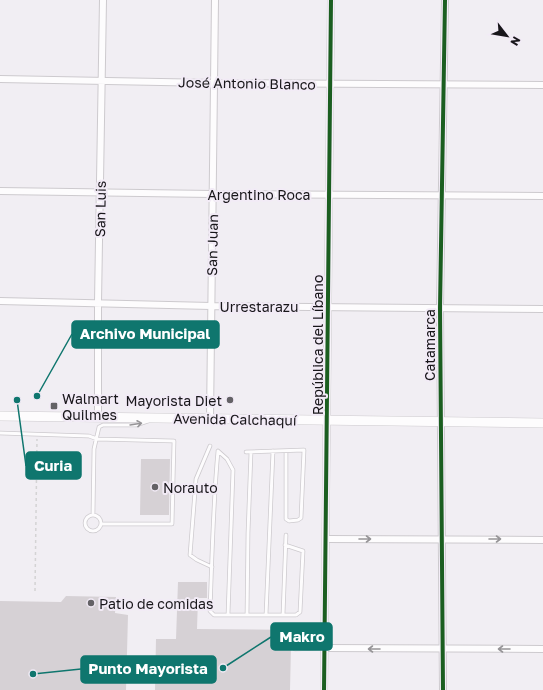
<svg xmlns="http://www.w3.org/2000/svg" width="543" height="690" viewBox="0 0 543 690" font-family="'Golos Text',sans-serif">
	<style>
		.building { fill: #d6d1d5 }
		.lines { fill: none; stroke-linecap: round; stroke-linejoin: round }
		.service-casing { stroke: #cdcace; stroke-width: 4.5 }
		.minor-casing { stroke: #cdcace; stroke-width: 8 }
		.tertiary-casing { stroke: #cdcace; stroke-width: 8 }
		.primary-casing { stroke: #cdcace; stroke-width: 10 }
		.path { stroke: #d4d3d4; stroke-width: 1.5; stroke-dasharray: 3 3; stroke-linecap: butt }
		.service { stroke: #fdfcfd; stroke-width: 3 }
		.minor { stroke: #fdfcfd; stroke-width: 6 }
		.tertiary { stroke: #fdfcfd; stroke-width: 7 }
		.primary { stroke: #fdfcfd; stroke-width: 9 }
		.cycleway-casing { stroke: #f2ebf6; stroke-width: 6 }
		.cycleway { stroke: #1b5e20; stroke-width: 4 }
		.oneway { stroke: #969497 }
		.poi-dot { fill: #646266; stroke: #f2ebf6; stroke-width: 1.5 }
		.labels { text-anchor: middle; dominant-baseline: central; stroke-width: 4; stroke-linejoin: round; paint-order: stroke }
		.street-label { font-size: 14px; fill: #18161a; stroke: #f2ebf6 }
		.poi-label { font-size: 14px; fill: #18161a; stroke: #f2ebf6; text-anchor: start }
		.leader { fill: none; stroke: #0f766e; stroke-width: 1.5 }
		.callout-dot { fill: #0f766e; stroke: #f2ebf6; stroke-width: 1.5 }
		.callout { fill: #0f766e; stroke: #0f766e; stroke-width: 1.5 }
		.callout-label { font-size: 15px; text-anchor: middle; font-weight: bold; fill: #fff }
	</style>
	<rect width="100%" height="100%" fill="#f1eef3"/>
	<path class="building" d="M141,459H170L169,515H140Z
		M178,582H207V598H198L197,629L310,630V645L291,646L290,690H155L156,639H176Z
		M66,596L116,597L115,613L128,615L126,690H0V601L61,602Z"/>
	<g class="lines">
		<defs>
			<path id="service" d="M0,433L89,436L97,439L174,441L172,524H102
				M210,446L196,479L190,555L197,560L212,567
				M218,451C213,504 212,558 210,611L214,615H296L300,612L303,551L285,545
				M218,451L227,459L233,470L228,615
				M246,452L304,450L301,518L298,520L289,521L286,519V451
				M93,514L94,449L99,427L103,425H136L148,421
				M85 523a8 8 0 1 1 16 0a8 8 0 1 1-16 0Z
				M247,615L248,533L251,452
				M266,615L273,451
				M283,615L286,535
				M295,649L324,648"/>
			<path id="minor" d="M0,79L214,83L543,85
				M0,191L212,194L543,196
				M0,301L211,306L543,309
				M98,418V302L103,0
				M210,419L215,0
				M326,539L543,540
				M325,648L543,649
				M443,690L440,308L445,0"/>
			<path id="tertiary" d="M324,690L331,0"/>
			<path id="primary" d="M0,416L543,423"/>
		</defs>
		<use href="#service" class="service-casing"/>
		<use href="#minor" class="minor-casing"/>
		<use href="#tertiary" class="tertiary-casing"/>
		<use href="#primary" class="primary-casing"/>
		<path class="path" d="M35,591L37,439"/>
		<use href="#service" class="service"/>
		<use href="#minor" class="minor"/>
		<use href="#tertiary" class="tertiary"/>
		<use href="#primary" class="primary"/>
		<defs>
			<path id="cycleway" d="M324,690L331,0
				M443,690L440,308L445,0"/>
		</defs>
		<use href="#cycleway" class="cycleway-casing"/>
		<use href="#cycleway" class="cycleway"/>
	</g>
	<defs><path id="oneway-shaft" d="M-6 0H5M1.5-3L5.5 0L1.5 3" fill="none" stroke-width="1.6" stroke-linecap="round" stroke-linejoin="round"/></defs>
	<g class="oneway">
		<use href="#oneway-shaft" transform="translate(136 424) rotate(-9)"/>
		<use href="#oneway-shaft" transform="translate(365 539)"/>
		<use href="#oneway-shaft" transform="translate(495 539)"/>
		<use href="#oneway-shaft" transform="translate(374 649) rotate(-180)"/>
		<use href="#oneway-shaft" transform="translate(504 649) rotate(-180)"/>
	</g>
	<g class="poi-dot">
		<circle cx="230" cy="400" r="4"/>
		<rect x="50" y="402" width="8" height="8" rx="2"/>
		<circle cx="155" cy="487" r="4"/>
		<circle cx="91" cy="603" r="4"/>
	</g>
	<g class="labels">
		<g class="street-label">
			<text transform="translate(247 83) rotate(1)">José Antonio Blanco</text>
			<text x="259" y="194">Argentino Roca</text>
			<text transform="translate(100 209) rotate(-89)">San Luis</text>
			<text transform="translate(212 245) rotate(-89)">San Juan</text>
			<text x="259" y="306">Urrestarazu</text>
			<text transform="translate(317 345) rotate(-90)">República del Líbano</text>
			<text transform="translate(429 345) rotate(-90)">Catamarca</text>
			<text transform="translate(235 419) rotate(1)">Avenida Calchaquí</text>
		</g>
		<g class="poi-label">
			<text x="62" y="398">Walmart<tspan x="62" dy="16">Quilmes</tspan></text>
			<text x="222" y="400" text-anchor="end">Mayorista Diet</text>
			<text x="163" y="487">Norauto</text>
			<text x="99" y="603">Patio de comidas</text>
		</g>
	</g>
	<path class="leader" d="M37 396L72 334M17 400L26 466M223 668L271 637M33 674L81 669"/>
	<g class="callout-dot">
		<circle cx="37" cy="396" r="4"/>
		<circle cx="17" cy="400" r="4"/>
		<circle cx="223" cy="668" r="4"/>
		<circle cx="33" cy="674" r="4"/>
	</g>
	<g class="callout">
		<rect x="72" y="321" width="147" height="27" rx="4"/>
		<rect x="26" y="452" width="55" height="27" rx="4"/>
		<rect x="271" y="623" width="61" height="27" rx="4"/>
		<rect x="81" y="656" width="135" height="27" rx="4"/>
	</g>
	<g class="callout-label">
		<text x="145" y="339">Archivo Municipal</text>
		<text x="53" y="471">Curia</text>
		<text x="302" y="642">Makro</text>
		<text x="148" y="674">Punto Mayorista</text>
	</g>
	<g transform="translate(507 36) rotate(121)" stroke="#f2ebf6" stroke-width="3" paint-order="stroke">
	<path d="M0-3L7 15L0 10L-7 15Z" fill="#18161a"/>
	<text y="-6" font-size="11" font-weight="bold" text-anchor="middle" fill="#18161a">N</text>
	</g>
</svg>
